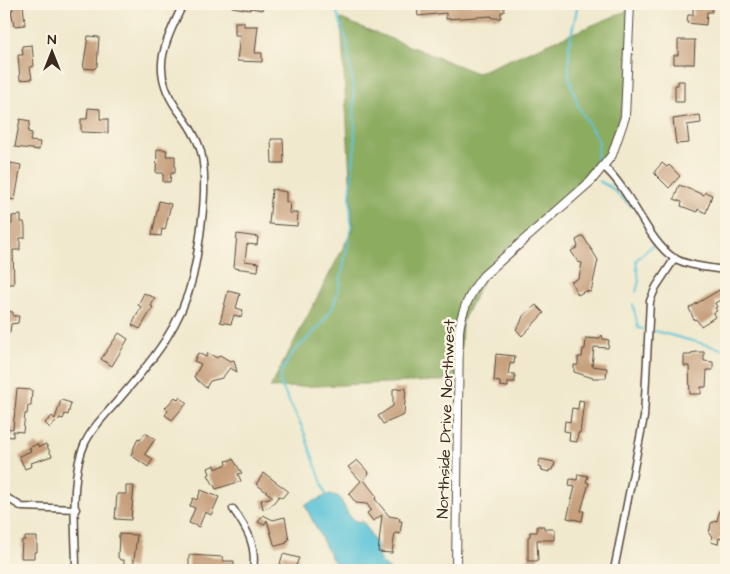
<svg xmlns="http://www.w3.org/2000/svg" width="730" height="574" viewBox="0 0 730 574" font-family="'Architects Daughter',sans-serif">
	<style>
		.forest { fill: #8cac60; stroke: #646b3f }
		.water { fill: #5bc4d8; stroke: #4b777b }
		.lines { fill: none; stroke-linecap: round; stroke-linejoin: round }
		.stream { stroke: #5bc4d8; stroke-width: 2 }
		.building { fill: #c69f7c }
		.minor-casing { stroke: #564738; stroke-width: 9 }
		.tertiary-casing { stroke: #564738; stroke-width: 10 }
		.minor { stroke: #fff; stroke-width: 6 }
		.tertiary { stroke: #fff; stroke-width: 8 }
		.labels { text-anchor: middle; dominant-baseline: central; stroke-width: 5; stroke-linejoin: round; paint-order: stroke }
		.street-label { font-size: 16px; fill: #3b2a1e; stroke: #fcf5e5 }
	</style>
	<rect width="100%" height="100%" fill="#fcf5e5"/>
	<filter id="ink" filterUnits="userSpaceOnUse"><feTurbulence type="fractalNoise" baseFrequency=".02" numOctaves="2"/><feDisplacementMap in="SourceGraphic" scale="10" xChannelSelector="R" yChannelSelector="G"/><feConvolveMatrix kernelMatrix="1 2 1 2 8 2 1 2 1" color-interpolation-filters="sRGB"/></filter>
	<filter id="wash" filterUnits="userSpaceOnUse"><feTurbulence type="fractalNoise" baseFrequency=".0096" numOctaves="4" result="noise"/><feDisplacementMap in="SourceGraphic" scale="20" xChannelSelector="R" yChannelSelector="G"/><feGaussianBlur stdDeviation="1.12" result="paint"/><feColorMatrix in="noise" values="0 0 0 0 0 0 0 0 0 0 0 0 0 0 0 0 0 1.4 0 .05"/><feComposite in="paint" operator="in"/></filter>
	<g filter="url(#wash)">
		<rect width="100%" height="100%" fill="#f0e9ce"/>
		<path class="forest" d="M629,10V77L610,158L563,206L493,260L462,322L459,380L270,388L353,229L341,19L477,73Z"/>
		<path class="water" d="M330,494L339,497L350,517L359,523L362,521C369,529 371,537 377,545C376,557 381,564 391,570H341L332,559L305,505Z"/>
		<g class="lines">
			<path class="stream" d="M578,4L569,45V76L578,106L599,142L595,168
				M599,181L610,187L631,206
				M636,292L639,281L636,260L654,244L651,239
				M633,304L638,328L643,329
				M655,331L726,350
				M326,495L303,429L280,383L281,373L291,355L320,326L332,309L339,289L351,227L350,196L355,145L354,93L347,42L334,4"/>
		</g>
		<g id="blocks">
			<path class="building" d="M12,4H23L25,25L14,26L11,10H13Z
				M232,4H263L262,10L251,8L250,10L232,7Z
				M417,4H426V6L504,4V12H501V18H492V16L446,19V13L418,16Z
				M693,4H712V12H707L706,25L687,23L688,15H693Z
				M235,22H244V26H258L255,53H262V62L237,61L240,35H235Z
				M88,36L99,37L97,66L94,69L83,68Z
				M678,40H695L694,64H674V55H678Z
				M32,45L34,66L30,67L32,79L20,80L18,55H23L22,46Z
				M678,81H684V102H675V85H678Z
				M88,108L100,109V119H108V133L81,132V119H87Z
				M700,115L701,123L687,125L689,143L676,144L673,119Z
				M20,119L30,121L28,132L32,133L30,141L40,142L39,150L15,147Z
				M271,139H283L284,163H272Z
				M157,149L167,150L166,156H175V173H171L170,182H163V173H156Z
				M11,163L21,165L15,200L4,198L5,178L9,175Z
				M662,163L667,167L669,165L680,176L669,188L655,174V171Z
				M679,185L704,195L705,192L712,195L706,213L698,209L697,212L681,206L682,202L674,199Z
				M272,189L286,192V202H290L289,213H298L297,226L269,224Z
				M159,201L171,204L165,230L162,229L161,236L152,235Z
				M21,215V222H24L25,227V238H20V250H13L14,284H4V260H7L5,233H7L9,224H12V216Z
				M237,234L258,237L257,245L247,244L245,261L259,263L258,271L234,268Z
				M583,236L598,260L591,292L585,291L578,295L571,282L579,278L582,263L578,262L571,251L578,247L576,240Z
				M721,289L725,297L715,303L717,307L715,308L717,311L713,313L715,317L701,326L696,319L694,320L689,308Z
				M228,291L240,294L236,308L243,310L241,317L234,315L231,324L220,322Z
				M144,293L155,298L151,306L153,307L140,329L132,325L141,307L138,305Z
				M536,305L544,313L522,336L516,329L520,324L523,316Z
				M4,311L13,312V316H19L18,323L11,324L10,333L4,332Z
				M119,333L128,339L112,366L101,359Z
				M602,335L603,339L609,340L608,348L594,347L592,366L607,368L606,378H593L574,372V365H578V357H582L583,349H585L586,338L599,339Z
				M697,352H704V361L713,362V370H707L706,387H701V394H690L689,366H684V355H691V353Z
				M198,353L206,357L208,353L217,358L220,355L230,361L234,360L237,372L230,368L222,378L210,381L206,388L194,377L201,364L194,361Z
				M496,354L515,356L514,364L510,363L508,374H515V382H508V387L500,386V382L494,381Z
				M406,388L404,415L383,424L378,416L393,406V389Z
				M17,389L32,390L31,406H28L27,414H25L23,432L13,431V437L4,436V428L13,429Z
				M175,397L178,400L180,397L187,403L172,420L165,415L168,411L165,408Z
				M61,400L71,403L68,415L65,414L63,419L60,418L50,428L45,423L52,416L55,419Z
				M579,400L584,401L580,433H578L577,442L569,441L570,432L564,431L565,421L570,422L572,408L578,409Z
				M145,433L155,439L145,454L153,459L148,467L131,455L138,438L140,440Z
				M37,444L39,447L46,444L52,456L31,463L32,466L25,469L19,456L31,451L29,448Z
				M233,459L242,473L238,474L241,481L216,489L208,475L210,474L208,468L215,465L216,469L227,464L226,461Z
				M540,459L555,462L553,470H550V472L541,470L542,468L538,467Z
				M357,460L369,473L364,480L377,497L375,499L389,516L400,518L399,521H402L400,534L395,533L392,553L378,552L382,515L373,521L367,513L371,510L367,504L356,503L349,494L361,481L348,467Z
				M264,473L288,491L282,498L279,496L270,507L263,509L261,500L273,497L256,484Z
				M578,474L588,476L586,482L589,483L581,511H584L582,521L567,518L575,487L569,486L570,479L577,480Z
				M126,486H134L131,520L115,519L117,494H126Z
				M201,490L219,497L211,515L205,512L199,527L189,523L195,508L190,506L193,498L197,500Z
				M719,511L726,512V526L723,539L719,538L718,544L711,542L712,536L709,534L711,523L717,521Z
				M263,515L273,520L285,517L289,540L286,541L287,543L276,546L274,544L267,520L264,525L258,522Z
				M537,526H544V529H555V540H537L538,561H528V537L530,536V532H537Z
				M119,534L137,535L133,568L124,567V560H120L118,557Z
				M25,537H37V552H34V558H21L22,540H25Z
				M283,554L299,558L294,570H278Z
				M189,555L223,557V561H234V568L189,570Z"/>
		</g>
	</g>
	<g filter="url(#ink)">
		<use href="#blocks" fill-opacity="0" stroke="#564738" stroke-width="1"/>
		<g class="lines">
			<defs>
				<path id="minor" d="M604,167C631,190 648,242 674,258C688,266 710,268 726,270
					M4,496L22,507L76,509
					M233,509C247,529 257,545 253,570
					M76,570C76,532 69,477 85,443C93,426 108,412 120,398C152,361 182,325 193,276C200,243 209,183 201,152C197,136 187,122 177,109C149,69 165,44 183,4
					M614,570L644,417L650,301L656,287L675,258"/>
				<path id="tertiary" d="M456,570L459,332C461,310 470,293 483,276L591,181L612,155L625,117L630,4"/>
			</defs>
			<use href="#minor" class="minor-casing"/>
			<use href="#tertiary" class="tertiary-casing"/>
			<use href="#minor" class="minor"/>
			<use href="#tertiary" class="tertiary"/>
		</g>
	</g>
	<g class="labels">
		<g class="street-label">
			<text transform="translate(446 419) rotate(-88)">Northside Drive Northwest</text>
		</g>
	</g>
	<rect width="730" height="574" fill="none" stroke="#fcf5e5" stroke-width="20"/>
	<g transform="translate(52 52)" stroke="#fcf5e5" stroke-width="4" paint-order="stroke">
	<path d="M0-4L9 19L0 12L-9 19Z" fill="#3b2a1e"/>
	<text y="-8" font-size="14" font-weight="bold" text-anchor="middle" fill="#3b2a1e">N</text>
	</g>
</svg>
